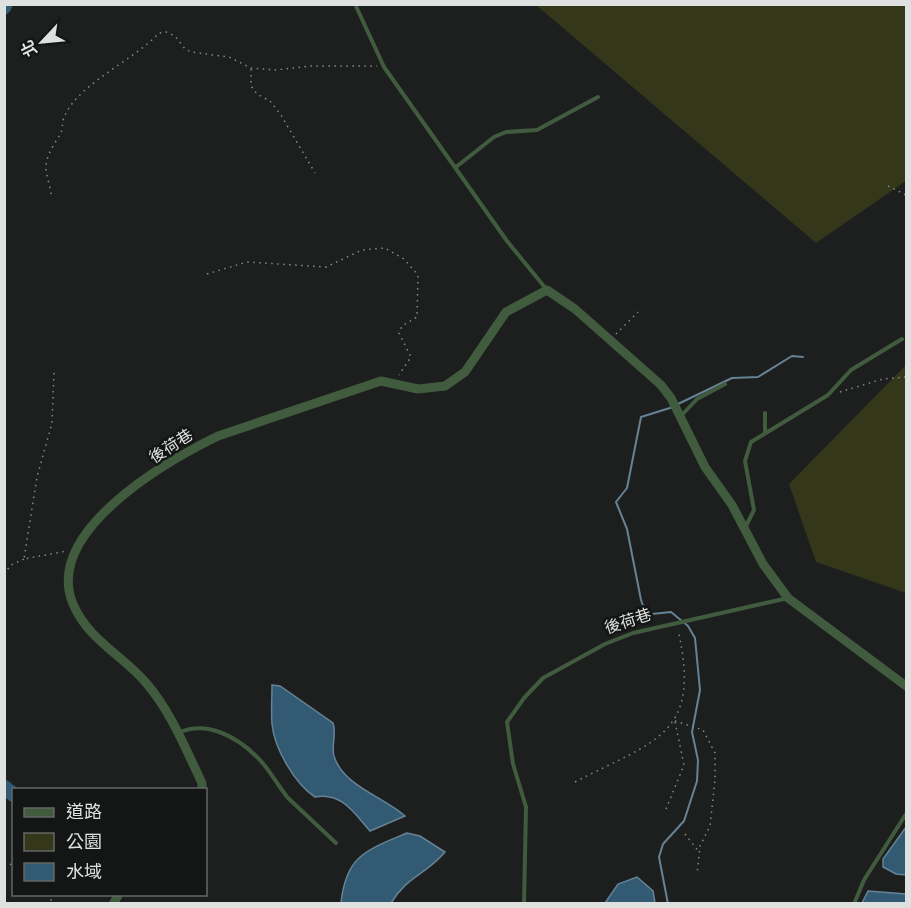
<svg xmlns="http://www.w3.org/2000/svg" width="911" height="908" viewBox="0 0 911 908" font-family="'Public Sans','Noto Sans TC',sans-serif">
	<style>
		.green { fill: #35371b }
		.water { fill: #325a73; stroke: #668294; stroke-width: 1.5 }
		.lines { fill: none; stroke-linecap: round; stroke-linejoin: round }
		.stream { stroke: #668294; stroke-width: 2 }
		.river { stroke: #325a73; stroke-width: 15 }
		.path { stroke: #878a89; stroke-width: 1.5; stroke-dasharray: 1.5 4.5; stroke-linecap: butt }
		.service { stroke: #415b3f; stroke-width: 4 }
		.tertiary { stroke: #415b3f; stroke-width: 9 }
		.labels { text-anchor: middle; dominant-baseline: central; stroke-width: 5; stroke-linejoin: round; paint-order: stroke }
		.street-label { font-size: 16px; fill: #dfe1e0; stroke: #131615 }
	</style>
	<rect width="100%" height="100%" fill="#1c1f1e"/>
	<path class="green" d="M536,5H906V181L816,243Z
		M906,365V593L816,562L789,484Z"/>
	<path class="water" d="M272,685L280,686L333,723C337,734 331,745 334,756C343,786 384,797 405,816L370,831C354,813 342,792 315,797C295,784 274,748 272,724C271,711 272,698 272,685Z
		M906,827V875L896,874L883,867V859Z
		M407,833L420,836L445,852C427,874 407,876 391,903H341C346,855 367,850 407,833Z
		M637,877L653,891L655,903H605L618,884Z
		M868,891L906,894V903H862Z"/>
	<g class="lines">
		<path class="stream" d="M678,404L732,378L758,377L792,356L803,357
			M668,904L659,857L663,844L684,821L697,781L698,760L692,732L700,690L695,638L688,626L671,612L652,614L645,611L641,600L627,529L616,502L627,488L641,417L673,407"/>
		<path class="river" d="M4,7L5,4
			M4,787L14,795"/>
		<path class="path" d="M251,69V86L257,94L270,101L281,115L315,173
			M888,186L906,195
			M51,194C50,185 46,176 46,167C46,155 55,143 61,133C63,127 62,120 65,115C81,82 133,61 159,33L166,32L175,36L185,49L191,52L229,57L251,68L275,70L311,66H377
			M207,274L247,262L326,267L362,250L385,248L404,259L418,275L417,317L402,326L399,333L411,357L399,375
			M616,334L638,312
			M54,373L52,423L37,477L24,559L67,551
			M840,392L883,379L906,377
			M4,574L11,565L24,559
			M675,721L703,730L715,753V780L710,826L700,846L697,874
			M575,782C656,740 702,735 678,630
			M666,809L684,765L675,722
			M685,834L699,852
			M4,863L14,865
			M48,894L53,904"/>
		<path class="service" d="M355,4L384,67L507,241L547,290
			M456,167L494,137L506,132L537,130L598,97
			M681,416L697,399L725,384
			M765,431V413
			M745,528L754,510L745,461L751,442L828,395L851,370L902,339
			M178,733C206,720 236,736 257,757C269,768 277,785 288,798C304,813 320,828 336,843
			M524,904L526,807L513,764L507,722L524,698L543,678L605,644L633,633L788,598
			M854,904L864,880L906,814"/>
		<path class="tertiary" d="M202,790V783C186,750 171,712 147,684C124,656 88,640 73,604C43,532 165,462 218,436L381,381L418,389L445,386L465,372L506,312L547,290L575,309L661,385L671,398L705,467L732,505L763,564L788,598L906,686
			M113,904L119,894"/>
	</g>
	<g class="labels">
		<g class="street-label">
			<text transform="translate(171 446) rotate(-33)">後荷巷</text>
			<text transform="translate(628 621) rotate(-18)">後荷巷</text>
		</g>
	</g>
	<rect width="911" height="908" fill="none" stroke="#dfe1e0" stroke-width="12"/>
	<rect x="12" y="788" width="195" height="108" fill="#131615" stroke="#656766" stroke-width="1.5"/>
	<rect x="24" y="808" width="30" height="9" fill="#415b3f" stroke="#656766" stroke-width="1.5"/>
	<text x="66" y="818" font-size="18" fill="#dfe1e0">道路</text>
	<rect x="24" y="833" width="30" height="18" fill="#35371b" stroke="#656766" stroke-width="1.5"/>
	<text x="66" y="848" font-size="18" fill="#dfe1e0">公園</text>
	<rect x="24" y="863" width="30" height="18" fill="#325a73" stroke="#656766" stroke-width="1.5"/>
	<text x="66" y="878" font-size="18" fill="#dfe1e0">水域</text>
	<g transform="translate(42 42) rotate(244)" stroke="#131615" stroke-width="4.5" paint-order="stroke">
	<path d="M0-4.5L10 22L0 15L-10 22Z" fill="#dfe1e0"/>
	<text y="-9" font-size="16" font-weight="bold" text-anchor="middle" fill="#dfe1e0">北</text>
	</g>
</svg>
